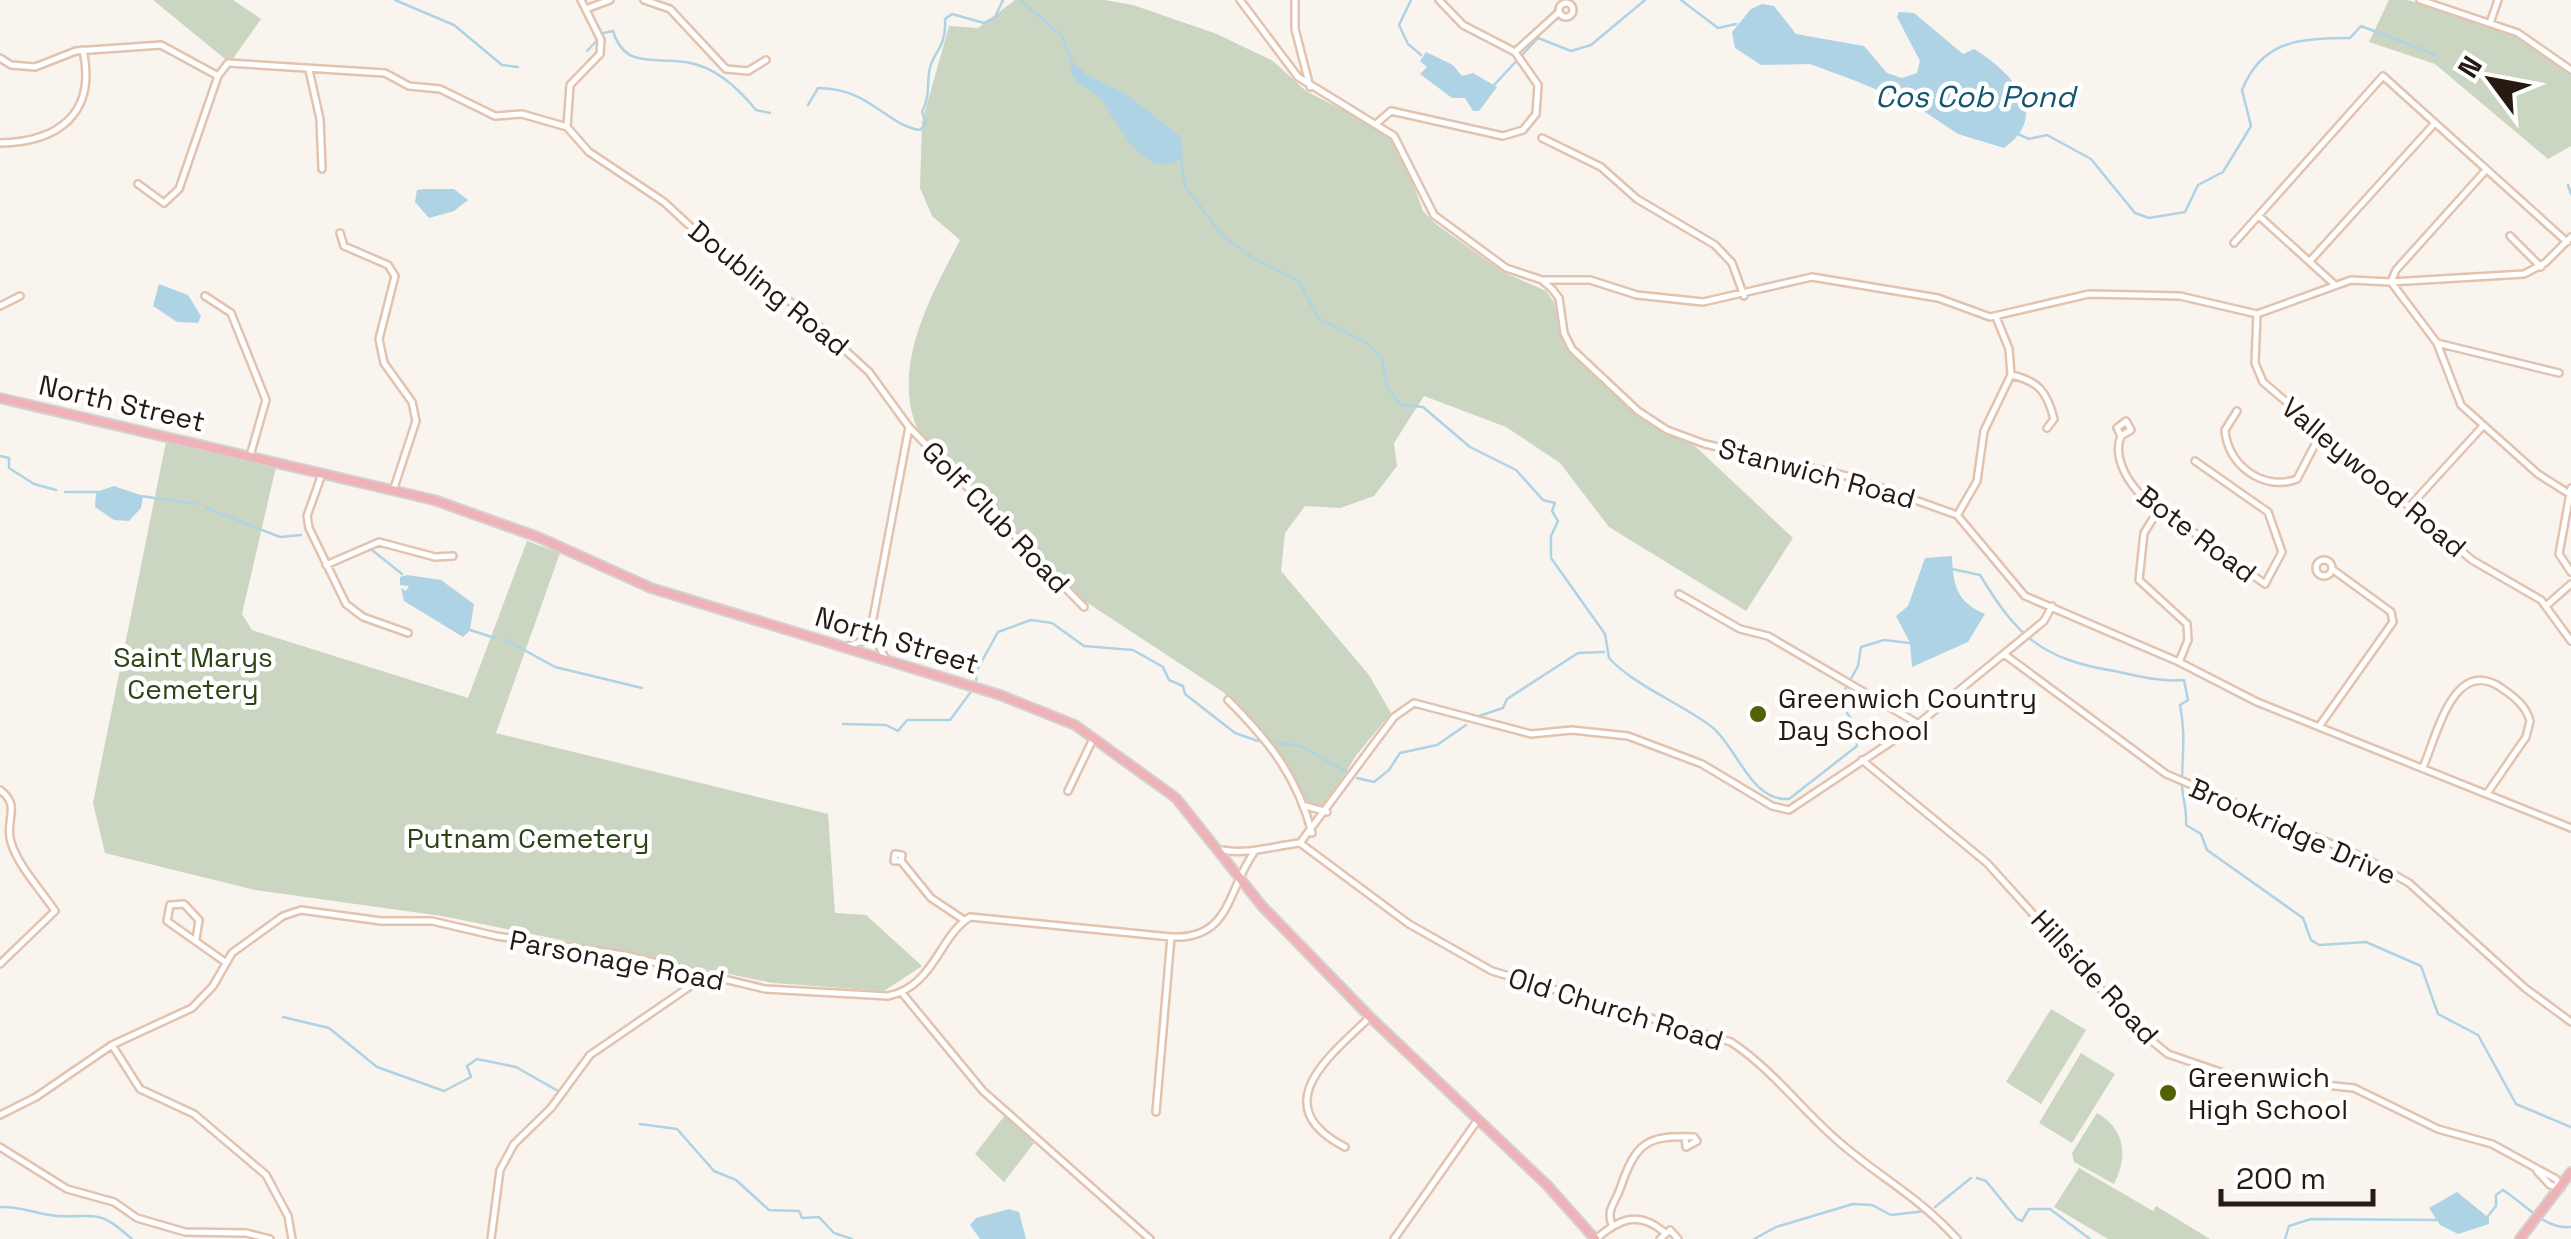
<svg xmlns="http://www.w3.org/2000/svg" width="2571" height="1239" viewBox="0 0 2571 1239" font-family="'Space Grotesk',sans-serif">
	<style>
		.green { fill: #cad6c2 }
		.water { fill: #aed3e5 }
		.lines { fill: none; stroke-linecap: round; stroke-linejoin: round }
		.stream { stroke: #aed3e5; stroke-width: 2.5 }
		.minor-casing { stroke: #e3c3ae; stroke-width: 10 }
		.major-casing { stroke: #d4d1d0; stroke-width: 12 }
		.minor { stroke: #fff; stroke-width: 5 }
		.major { stroke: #efb2b6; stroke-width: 8 }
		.poi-dot { fill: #526105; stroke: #fff; stroke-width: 4 }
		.labels { text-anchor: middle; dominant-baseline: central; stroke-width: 9; stroke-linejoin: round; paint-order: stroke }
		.street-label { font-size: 28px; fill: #261a12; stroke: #fff }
		.park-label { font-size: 28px; fill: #2b4417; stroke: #fff }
		.poi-label { font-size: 28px; fill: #261a12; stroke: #fff; text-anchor: start }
		.water-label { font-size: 30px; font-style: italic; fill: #13556f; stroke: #fff }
	</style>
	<rect width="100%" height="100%" fill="#faf4ef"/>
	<path class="green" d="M153,0H233L261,19L230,63Z
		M1015,0H1105L1133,5L1217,34L1273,61L1306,91L1387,133L1404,158L1423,211L1437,225L1503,272L1546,291L1554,302L1562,339L1589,371L1638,415L1696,447L1793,538L1746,611L1609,527L1560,463L1506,427L1424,396L1394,443L1397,466L1374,496L1340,508L1305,506L1285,533L1281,571L1369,675L1391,713L1355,757L1326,806L1317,809L1307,803L1266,735L1223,692L1068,590L917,428C891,365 932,294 960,240L932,216L920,188L922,122L949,26L978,28Z
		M2389,0H2408L2517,37L2571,75V146L2548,159L2435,64L2369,42Z
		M166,442L276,467L242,614L252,630L468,698L527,541L560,553L496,733L828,814L835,913L866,915L922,966L884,991L773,983L442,916L255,890L105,853L93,803Z
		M2051,1009L2086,1030L2041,1104L2006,1082Z
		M2081,1053L2115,1074L2072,1143L2039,1123Z
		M2097,1113C2126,1130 2128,1156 2114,1184L2074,1162L2072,1153Z
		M1005,1115L1034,1143L1004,1182L975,1154Z
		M2079,1168L2153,1211L2156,1206L2210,1239H2108L2054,1207Z"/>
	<path class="water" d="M1762,4L1774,6L1796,34L1864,46L1887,73L1902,78L1917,73L1920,61L1897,17L1899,12L1914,13L1963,54L1974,49C2010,71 2053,113 2004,148L1958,134L1916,106L1856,81L1810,64L1761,65L1735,48L1732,32L1751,9Z
		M1426,52L1453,65L1462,76L1473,73L1497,87L1479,111H1473L1465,98H1452L1420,74L1427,67L1420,61Z
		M1077,65L1087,75L1126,94L1181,137L1183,157C1146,186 1118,123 1102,101C1090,86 1074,88 1070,68Z
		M424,189H454L468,200L454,211L429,218L415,202L417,190Z
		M159,284L188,295L201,316L198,323L177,322L153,306Z
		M114,486L143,496L141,508L129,521L114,520L95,507L96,492Z
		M1952,556C1953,584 1956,602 1985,614L1968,642L1912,667L1910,643L1896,616L1908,606L1925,558Z
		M407,575L441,580L474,604L470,630L463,637L404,601L401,588L406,591L409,586L400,585V577Z
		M2457,1192L2489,1218V1224L2458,1234L2440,1225L2429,1208Z
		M1009,1209L1019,1212L1026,1239H980L970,1225L976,1218Z"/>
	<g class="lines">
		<path class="stream" d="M395,0L454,25L502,65L518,67
			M1020,0L1062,36L1074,67
			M1411,0L1399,25L1408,44L1421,55
			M1681,0L1718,28L1736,24
			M587,51L604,33L613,31C625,69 652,57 685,62C715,66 738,88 756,110L770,113
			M1494,85L1538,38L1571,51L1591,45L1645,0
			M808,105L818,88C870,88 887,126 920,130L926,123L922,112C930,95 927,89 929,73C931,52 947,50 945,19L952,14L984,23L995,17L1003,0
			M2018,134L2029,139L2047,135L2091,159L2135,213L2149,218L2185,212L2198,185L2223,172L2251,126L2242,90C2263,38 2302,39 2350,38L2361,26L2436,55
			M1181,160L1185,186L1222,235L1253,258L1299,281L1318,318L1367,343L1382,359L1387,387L1401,405L1423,407L1470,447L1516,470L1543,500L1555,503L1552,511L1558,521L1551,536V558L1605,634L1609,658C1636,687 1681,703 1712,727C1737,747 1751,802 1789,799L1857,746L1856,726L1843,707L1841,697L1858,666L1861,647L1884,640L1910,643
			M2568,185L2571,194
			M0,456L9,458V468L34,484L56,490
			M65,492H98
			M141,496L196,504
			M206,508L280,537L301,535
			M372,550L402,574
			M1952,569L1980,575C2017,636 2041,659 2114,671C2139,676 2158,682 2184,680L2188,700L2180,705C2186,734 2182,757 2182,786C2183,799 2187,810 2186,825L2201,834L2207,850L2303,918L2311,940L2319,945L2366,942L2421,966L2438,1014L2478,1035L2516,1104L2571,1127
			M470,630L495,638
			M504,639L555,667L642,688
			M976,682L977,670L998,632L1031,620L1052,623L1084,646L1133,650L1163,667L1169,680L1183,686L1185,694L1235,733L1258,741
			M1476,717L1503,708L1507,699L1578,653L1604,652
			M843,724L886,725L898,731L907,720H950L970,693
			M1278,743L1301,746L1347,772
			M1357,778L1374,782L1389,770L1400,753L1437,745L1466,725
			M283,1017L329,1028L377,1067L444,1091L471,1077L467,1066L477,1059L516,1067L558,1091
			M640,1124L677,1129L714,1171L736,1180L769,1210L799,1211L802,1218L819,1217L834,1233L852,1239
			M1977,1178L1986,1181L2017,1219L2022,1221L2029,1209H2050L2090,1239
			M0,1207C22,1206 39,1215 57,1216C98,1218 97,1208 132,1239
			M1935,1207L1971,1178
			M2488,1216L2496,1206V1195L2503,1190C2524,1203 2545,1230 2571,1227
			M1754,1239L1776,1227L1853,1204L1872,1205L1891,1215L1926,1211
			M2285,1239L2289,1226L2311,1219L2436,1220"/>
		<defs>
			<path id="minor" d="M581,0L601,40L600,54L570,85L567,127L589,152L664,202L732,265L797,306L869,372L909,427L871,629L863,641L848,646
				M644,0L670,9L726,69L748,71L766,60
				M1240,0L1298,77L1394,136L1434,215L1506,268L1542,280L1552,289L1559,298L1564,333L1572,349L1638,411L1667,430L1705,444L1851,477L1957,515L2025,596L2179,662L2257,702L2571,828
				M1295,0V29L1310,87
				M2420,0L2518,33L2571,70
				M1559 10a7 7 0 1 1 14 0a7 7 0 1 1-14 0Z
				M586,9L610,0
				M2490,23L2498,0
				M1515,52L1559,12
				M0,58L11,65L35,67L76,51L161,45L218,76L228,63L385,73L409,86L440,89L495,116L522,114L567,127
				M309,70L320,119L322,169
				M1377,123L1391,111L1503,136L1523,130L1536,114L1538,85L1515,52L1463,25L1439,0
				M1542,138L1601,167L1637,199L1715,245L1732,263L1744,296
				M0,143C58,142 97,114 83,50
				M2486,170L2396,270L2391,282L2437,343L2461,405L2538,474L2571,495
				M138,184L164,203L179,189L218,76
				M2259,216L2334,284
				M340,233L344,246L388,265L395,276L379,339L384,363L412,402L416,421L394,488
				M2510,236L2541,267
				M2234,243L2383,76L2567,242
				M2310,261L2435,123
				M1543,280H1590L1637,295L1703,302L1812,277L1938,298L1990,317L2089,294L2180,296L2257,314L2351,280L2391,282L2524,274L2545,263L2571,237
				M205,296L231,313L266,400L250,456
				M0,306L20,296
				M2257,314L2255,363L2263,382L2472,560L2541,600L2571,641
				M2437,343L2559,373
				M2011,375C2039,381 2047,392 2054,419L2047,428
				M2237,411L2225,430C2227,465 2264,492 2297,479L2322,431
				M909,427L1084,607
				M2121,436L2131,430L2126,421L2117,428L2121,436C2113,455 2125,477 2138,492L2265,584L2282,552L2268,512L2195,461
				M322,474L307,516L309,528L346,604L363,617L408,633
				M2571,488L2559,554L2571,572
				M2410,506L2483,426
				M2159,509L2144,533L2139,580L2187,624L2188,640L2179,662
				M1958,514L1977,481L1984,431L2011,375L2009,349L1996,317
				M2316 568a8 8 0 1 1 16 0a8 8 0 1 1-16 0Z
				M326,565L379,542L435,557L453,556
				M1679,594L1740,629L1768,636L1917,723
				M2546,606L2571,584
				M871,629L885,658
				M2004,654L2166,774L2365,858L2409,883L2525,988L2571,1022
				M1228,700C1269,741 1297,776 1312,833
				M2320,725L2393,622L2391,612L2332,569
				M1862,760L1987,863L2136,1028L2168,1054L2229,1075L2354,1088L2438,1129L2492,1144L2556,1179L2560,1186
				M2423,767C2437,736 2453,657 2500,687C2513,696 2526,705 2530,721L2526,737L2488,792
				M0,790C22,806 4,821 11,842C18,866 41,890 55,911L0,964
				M1068,791L1093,739
				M1306,806L1327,812
				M1300,843L1409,924L1492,971L1731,1042C1772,1069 1801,1109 1838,1141C1880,1178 1917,1195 1957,1239
				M1222,850C1248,855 1273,846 1300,843L1394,717L1414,703L1531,734L1572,730L1628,736L1702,764L1772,806L1789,810L1918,724L2044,621L2052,606
				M901,861H894L895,854L902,855L901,861L931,898L964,920
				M196,939L199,920L184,904L170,905L167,921L225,962
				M902,993L983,1091L1150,1239
				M112,1045L140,1089L194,1114L266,1175L288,1216L292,1239
				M1156,1112L1171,937
				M0,1115L36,1097L112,1045L192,1008L213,986L232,953L283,916L301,910L381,921H432L496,936L624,955L765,989L888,996C934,987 939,936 970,917L1171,937C1232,940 1227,888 1255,851
				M0,1147L67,1189L114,1202L137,1218L185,1232L246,1233L270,1239
				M1345,1147C1264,1105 1331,1055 1370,1017
				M2537,1171L2550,1185L2561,1188
				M1612,1225C1606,1210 1615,1203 1620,1189C1636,1142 1647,1135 1694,1137L1697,1141L1686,1147L1685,1137
				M491,1239L500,1170L514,1144L551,1108L590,1055L705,976
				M1394,1239L1477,1121
				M1596,1239C1619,1219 1638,1210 1664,1232
				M1660,1239L1670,1230L1678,1239"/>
			<path id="major" d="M0,398L434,500L538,537L651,588L1000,695L1075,725L1176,798L1262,906L1370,1017L1547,1185L1595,1239
				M2520,1239L2571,1172"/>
		</defs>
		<use href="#minor" class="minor-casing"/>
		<use href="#major" class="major-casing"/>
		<use href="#minor" class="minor"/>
		<use href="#major" class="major"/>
	</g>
	<g class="poi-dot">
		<circle cx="1758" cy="714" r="10"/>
		<circle cx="2168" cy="1093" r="10"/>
	</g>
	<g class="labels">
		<g class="street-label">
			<text transform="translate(769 288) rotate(39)">Doubling Road</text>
			<text transform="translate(122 403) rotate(13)">North Street</text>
			<text transform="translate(1817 473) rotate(15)">Stanwich Road</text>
			<text transform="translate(2374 477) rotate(40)">Valleywood Road</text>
			<text transform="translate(996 517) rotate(46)">Golf Club Road</text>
			<text transform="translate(2197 534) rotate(37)">Bote Road</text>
			<text transform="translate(897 640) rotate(17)">North Street</text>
			<text transform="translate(2293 831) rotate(24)">Brookridge Drive</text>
			<text transform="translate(617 960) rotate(11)">Parsonage Road</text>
			<text transform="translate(2095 977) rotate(47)">Hillside Road</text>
			<text transform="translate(1616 1009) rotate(17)">Old Church Road</text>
		</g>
		<g class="park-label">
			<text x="193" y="657">Saint Marys<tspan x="193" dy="32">Cemetery</tspan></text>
			<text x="528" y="838">Putnam Cemetery</text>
		</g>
		<g class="poi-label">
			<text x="1778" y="698">Greenwich Country<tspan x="1778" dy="32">Day School</tspan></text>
			<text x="2188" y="1077">Greenwich<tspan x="2188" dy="32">High School</tspan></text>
		</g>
		<g class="water-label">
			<text x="1975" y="96">Cos Cob Pond</text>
		</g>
	</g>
	<g transform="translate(2491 80) rotate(302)" stroke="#ffffff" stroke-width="8" paint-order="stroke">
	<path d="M0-8L18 38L0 25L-18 38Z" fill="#261a12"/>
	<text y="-15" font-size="28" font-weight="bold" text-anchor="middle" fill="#261a12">N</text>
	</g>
	<path d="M2221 1189v15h152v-15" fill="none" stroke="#261a12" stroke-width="5"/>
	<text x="2236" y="1189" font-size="30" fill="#261a12" stroke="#ffffff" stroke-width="8" paint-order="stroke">200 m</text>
</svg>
